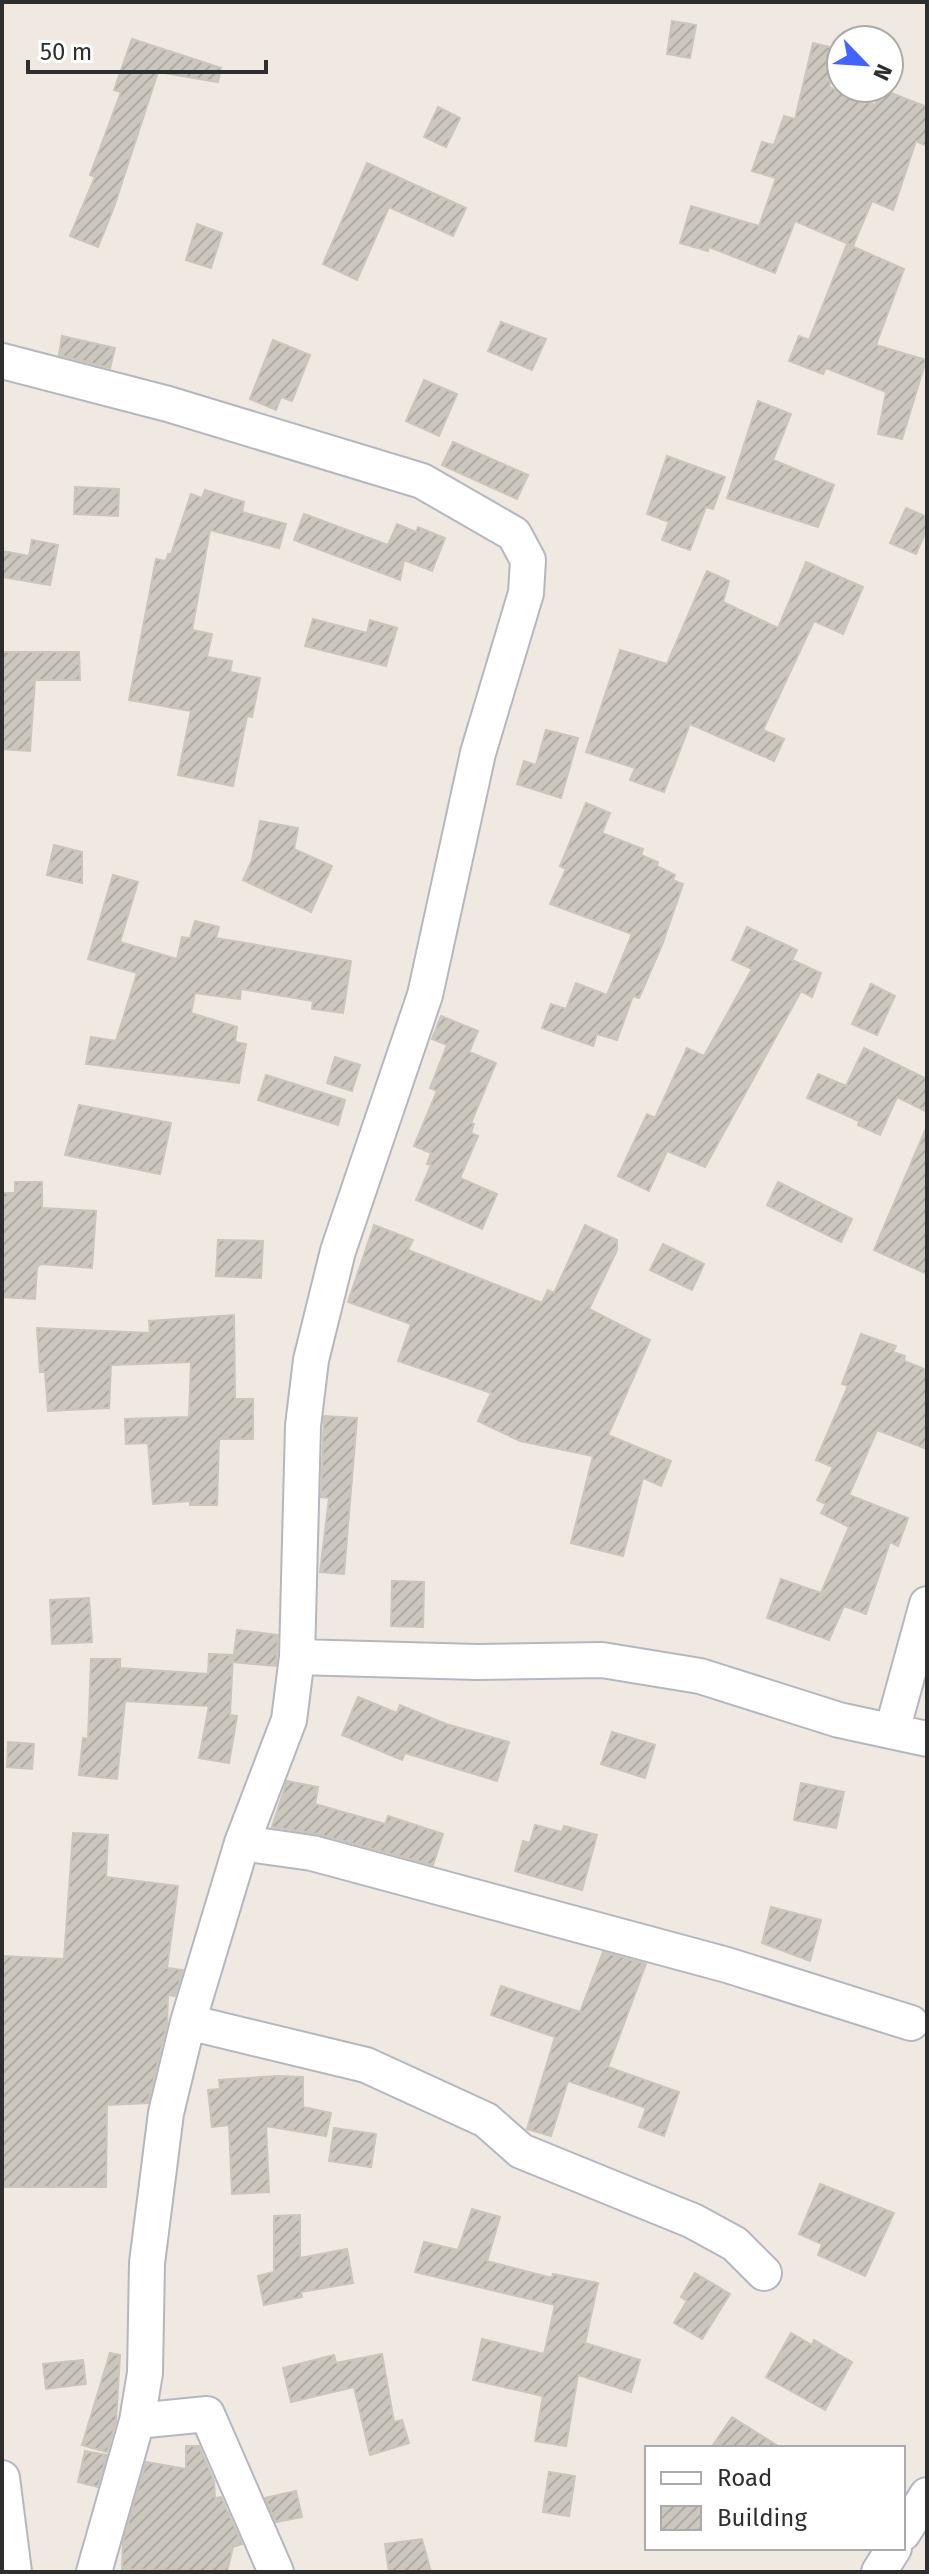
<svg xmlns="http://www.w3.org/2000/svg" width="929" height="2574" viewBox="0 0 929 2574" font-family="'Fira Sans',sans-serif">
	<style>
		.building { fill: url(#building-hatch); stroke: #cbc5ba; stroke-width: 2 }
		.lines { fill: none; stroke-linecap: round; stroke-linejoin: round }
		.minor-casing { stroke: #b4b7c1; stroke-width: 38 }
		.minor { stroke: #fff; stroke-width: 34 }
	</style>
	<defs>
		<pattern id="building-hatch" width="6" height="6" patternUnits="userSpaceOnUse" patternTransform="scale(2)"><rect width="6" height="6" fill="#cbc7bf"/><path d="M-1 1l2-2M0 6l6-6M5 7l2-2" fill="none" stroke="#afaba4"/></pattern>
	</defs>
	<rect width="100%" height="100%" fill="#efe9e1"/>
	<path class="building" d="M672,21L696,25L690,58L667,54Z
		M132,39L221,68L218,82L158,72L114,207L98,247L70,236L95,177L90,175L121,92L114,90Z
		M813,43L838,49L829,87L875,105L881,89L927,107V146L916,141L893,210L872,201L853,246L795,221L775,273L709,247L708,251L680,243L691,206L759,226L776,178L752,171L762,142L774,145L784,116L795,119Z
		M438,107L460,118L446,147L424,137Z
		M367,163L466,208L453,236L389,207L357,280L323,264Z
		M197,224L222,233L211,268L186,260Z
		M847,244L904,269L876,345L926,360L902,439L878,434L886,392L826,368L823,374L789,361L799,336L809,340Z
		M501,322L546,339L532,370L488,351Z
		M62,336L115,348L110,368L59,355Z
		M273,340L310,355L292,401L281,397L276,410L250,399Z
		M424,380L457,394L439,436L406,421Z
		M758,401L791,414L773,460L834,485L818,527L727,498Z
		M453,442L528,475L517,499L442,465Z
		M667,456L725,477L713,509L706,507L690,550L662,540L669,522L647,514Z
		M75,487L119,489L118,516L74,514Z
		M205,490L244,502L242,512L286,524L279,548L210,530L192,630L212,634L207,657L232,661L230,672L260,678L252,717L247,716L233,786L178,775L191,711L129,700L156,559L166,561L168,554H171L191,494L202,498Z
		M906,508L927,517V529L916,554L890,543Z
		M304,514L388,545L397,524L416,532L418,527L445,538L432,571L404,560L400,580L294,540Z
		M32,540L58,545L50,585L2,577V551L29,556Z
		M806,562L863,587L843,634L814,621L763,730L784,739L774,761L690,724L664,792L630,780L635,768L586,752L620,650L667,664L707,571L729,581L723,602L778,628Z
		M313,619L367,633L370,620L397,628L386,666L305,646Z
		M2,652H79L80,680H35L30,751L2,749Z
		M546,730L578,738L561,798L517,784L524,761L536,765Z
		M586,803L610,813L602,833L643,849L641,855L658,862L657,866L675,875L673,880L683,884L662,945L639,998L633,996L617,1040L597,1034L593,1046L542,1028L551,1004L566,1009L576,983L607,995L632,934L550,904L566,869L560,866Z
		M260,821L298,828L294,849L332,866L311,912L243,880L252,860Z
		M54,845L82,852V883L47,875Z
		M113,875L138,882L120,942L177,959L182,937L190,938L195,921L219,927L216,938L351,961L343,1013L312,1009L313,1001L241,989L240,999L195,993L191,1013L237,1027L235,1042L246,1044L239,1083L86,1064L91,1037L116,1041L137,973L88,959Z
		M747,927L797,950L792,960L821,973L812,997L801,991L705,1167L667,1151L649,1191L618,1176L647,1114L655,1118L687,1048L704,1056L752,969L732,960Z
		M871,984L895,996L877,1035L852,1024Z
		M441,1016L478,1031L469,1052L496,1063L471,1123L474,1124L471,1133L478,1136L460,1178L497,1194L482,1229L416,1200L431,1165L427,1164L431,1153L414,1146L437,1091L430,1088L447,1045L432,1039Z
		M864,1048L927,1079V1112L897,1097L880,1135L858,1125L859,1121L807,1098L818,1074L846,1086Z
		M335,1057L360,1065L352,1091L327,1083Z
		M266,1075L345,1100L338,1125L258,1100Z
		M79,1105L171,1123L160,1174L65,1155Z
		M927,1126V1274L874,1250Z
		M15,1182H42V1208L96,1211L92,1268L41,1264L37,1267L35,1299L2,1297V1193H15Z
		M778,1182L852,1219L841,1242L767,1205Z
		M374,1225L413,1240L408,1250L542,1303L548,1290L554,1293L585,1225L617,1240V1250L589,1309L650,1340L608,1435L671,1461L661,1486L643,1478L623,1556L571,1543L593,1456L520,1441L478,1421L491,1393L398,1361L411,1324L348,1302Z
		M218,1240L263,1241L261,1278L216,1276Z
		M663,1244L704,1264L692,1290L650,1270Z
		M234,1315L235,1399H253V1439H219L217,1505H190V1501L153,1504L148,1443L126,1444L125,1419L189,1417L191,1362L111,1365L109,1408L48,1411L45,1372H40L37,1328L150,1333L149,1321Z
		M861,1334L896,1346L893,1352L905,1356L904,1361L927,1370V1449L877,1430L849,1495L908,1518L898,1546L890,1542L866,1614L844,1606L829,1640L767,1618L781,1579L821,1593L849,1527L821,1513L826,1504L817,1500L833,1467L816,1460L848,1386L842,1384Z
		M324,1416L357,1418L344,1574L320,1572L329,1498L321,1497Z
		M392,1581L424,1582L423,1627L391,1626Z
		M89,1598L92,1642L52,1644L50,1600Z
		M237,1630L278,1635L276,1666L233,1662Z
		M209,1654L233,1655L230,1715L237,1716L229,1763L199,1758L209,1706L125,1701L117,1779L79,1775L83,1738L88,1739L91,1659H120V1668L208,1674Z
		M358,1697L397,1713L400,1705L446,1724L509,1742L497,1781L405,1753L402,1760L342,1735Z
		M612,1732L655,1745L645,1778L601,1764Z
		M8,1742L34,1744L32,1769L7,1767Z
		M287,1781L318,1787L315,1804L385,1824L388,1816L443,1834L433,1865L317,1834L272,1827Z
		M801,1783L844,1792L836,1828L794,1820Z
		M535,1825L562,1832L564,1826L597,1835L582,1890L515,1871L523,1841L530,1843Z
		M73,1833L108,1835L106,1877L178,1886L167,1968L183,1970L175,1996L168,1995L167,2024L148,2103L107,2105L106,2187H2V1956L64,1959Z
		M771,1907L821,1920L810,1961L762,1943Z
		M603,1952L646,1964L608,2067L679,2092L664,2136L639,2127L646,2108L568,2081L551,2136L527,2129L555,2037L491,2015L501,1986L580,2012Z
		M278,2076L303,2077V2107L331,2113L326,2136L266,2126L269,2192L232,2194L229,2125L212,2127L208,2090L220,2089L219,2080Z
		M334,2128L376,2134L371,2167L329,2161Z
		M820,2184L894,2213L865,2276L818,2255L822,2244L799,2234Z
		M472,2209L500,2217L487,2261L552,2278L553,2274L598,2283L585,2343L640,2360L631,2392L578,2375L566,2446L535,2441L543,2396L473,2380L482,2339L544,2354L555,2305L415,2272L424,2242L458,2250Z
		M300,2215V2258L347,2249L353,2283L301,2292L302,2297L264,2305L258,2276L274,2272V2216Z
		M695,2273L730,2294L702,2339L674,2323L687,2301L681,2297Z
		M791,2333L812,2345L814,2340L852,2362L825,2410L766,2377Z
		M110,2353L120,2355L116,2422L107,2452L82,2445Z
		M382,2354L394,2422L402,2420L409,2443L370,2455L354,2387L291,2402L283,2368L334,2355L336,2363Z
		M83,2360L86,2384L46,2389L43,2364Z
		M732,2417L781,2448H711Z
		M186,2446H199L214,2481L215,2498L221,2497L242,2544L233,2547L227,2572L122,2569L123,2542L146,2462L186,2469Z
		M85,2451L107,2455L98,2487L78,2482Z
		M549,2472L575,2476L569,2516L543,2512Z
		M296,2491L302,2517L276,2522L265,2498Z
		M422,2539L431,2572H389L385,2544Z"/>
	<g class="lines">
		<defs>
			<path id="minor" d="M2,361L168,404L422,481L514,534L528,560L526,593L478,753L425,995L338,1251L311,1360L303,1426L297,1657L289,1720L242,1843L188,2022L166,2113L147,2263L145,2373L137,2421L94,2572
				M297,1657L477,1662L602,1660L700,1676L839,1720L927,1739
				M892,1731L927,1604
				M242,1843L312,1853L727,1965L911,2023
				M188,2022L366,2065L486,2120L521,2151L693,2221L735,2244L764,2273
				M137,2421L207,2414L276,2572
				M2,2478L14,2572
				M903,2533L927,2495
				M879,2572L894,2548"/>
		</defs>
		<use href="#minor" class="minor-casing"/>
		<use href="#minor" class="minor"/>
	</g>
	<rect width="929" height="2574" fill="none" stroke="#2e2e2e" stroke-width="8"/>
	<rect x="645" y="2446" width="260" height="104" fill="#ffffff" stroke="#ababab" stroke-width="2"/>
	<rect x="661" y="2472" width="40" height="12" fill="#ffffff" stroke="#ababab" stroke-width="2"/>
	<text x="717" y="2486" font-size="24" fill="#2e2e2e">Road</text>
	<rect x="661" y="2506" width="40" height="24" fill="url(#building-hatch)" stroke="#ababab" stroke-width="2"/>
	<text x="717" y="2526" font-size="24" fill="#2e2e2e">Building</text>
	<g transform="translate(865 64) rotate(115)"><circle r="38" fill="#ffffff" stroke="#ababab" stroke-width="2"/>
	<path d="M0-6L14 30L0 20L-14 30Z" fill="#4264fb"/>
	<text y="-12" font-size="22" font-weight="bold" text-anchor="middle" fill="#2e2e2e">N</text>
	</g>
	<path d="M28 60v12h238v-12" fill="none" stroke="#2e2e2e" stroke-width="4"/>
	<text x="40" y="60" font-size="24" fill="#2e2e2e" stroke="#ffffff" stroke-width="6" paint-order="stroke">50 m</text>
</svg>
